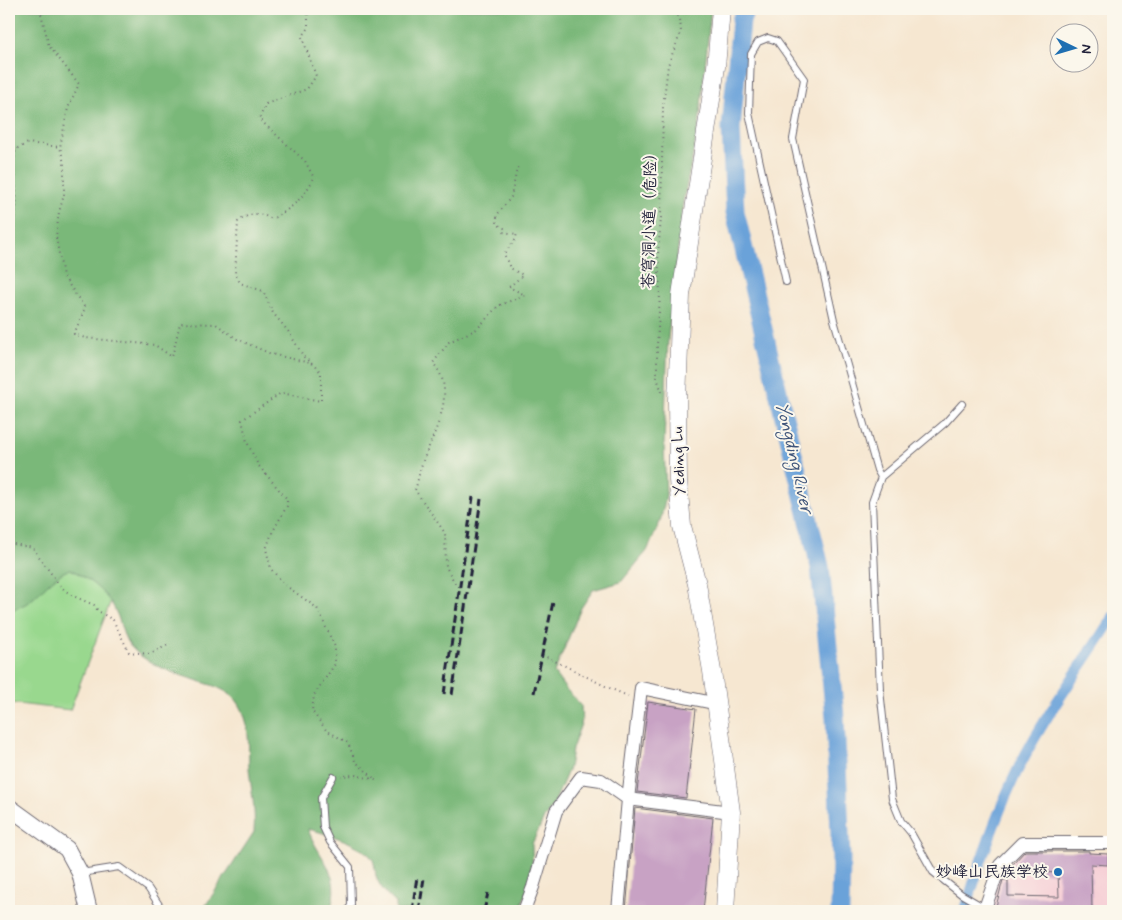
<svg xmlns="http://www.w3.org/2000/svg" width="1122" height="920" viewBox="0 0 1122 920" font-family="Mynerve,'LXGW WenKai TC',sans-serif">
	<style>
		.built { fill: #f6cfd6 }
		.green { fill: #99d88e; stroke: #5e7d64 }
		.forest { fill: #7ab879; stroke: #4e6d5a }
		.lines { fill: none; stroke-linecap: round; stroke-linejoin: round }
		.canal { stroke: #6ba2d9; stroke-width: 11 }
		.river { stroke: #6ba2d9; stroke-width: 19 }
		.building { fill: #c8a2c4 }
		.service-casing { stroke: #6c6770; stroke-width: 8 }
		.minor-casing { stroke: #6c6770; stroke-width: 14 }
		.tertiary-casing { stroke: #6c6770; stroke-width: 18 }
		.secondary-casing { stroke: #6c6770; stroke-width: 19 }
		.path { stroke: #6c6770; stroke-width: 2; stroke-dasharray: 1 4; stroke-linecap: butt }
		.service { stroke: #fff; stroke-width: 6 }
		.minor { stroke: #fff; stroke-width: 12 }
		.tertiary { stroke: #fff; stroke-width: 16 }
		.secondary { stroke: #fff; stroke-width: 18 }
		.rail { stroke: #22223b; stroke-width: 3; stroke-dasharray: 8 4; stroke-linecap: butt }
		.poi-dot { fill: #1f6fb2; stroke: #fbf7ec; stroke-width: 2 }
		.labels { text-anchor: middle; dominant-baseline: central; stroke-width: 4; stroke-linejoin: round; paint-order: stroke }
		.street-label { font-size: 16px; fill: #22223b; stroke: #fbf7ec }
		.poi-label { font-size: 16px; fill: #22223b; stroke: #fbf7ec; text-anchor: end }
		.water-label { font-size: 18px; font-style: italic; fill: #3f557a; stroke: #fbf7ec }
	</style>
	<rect width="100%" height="100%" fill="#fbf7ec"/>
	<filter id="ink" filterUnits="userSpaceOnUse"><feTurbulence type="fractalNoise" baseFrequency=".02" numOctaves="2"/><feDisplacementMap in="SourceGraphic" scale="10" xChannelSelector="R" yChannelSelector="G"/><feConvolveMatrix kernelMatrix="1 2 1 2 8 2 1 2 1" color-interpolation-filters="sRGB"/></filter>
	<filter id="wash" filterUnits="userSpaceOnUse"><feTurbulence type="fractalNoise" baseFrequency=".0096" numOctaves="4" result="noise"/><feDisplacementMap in="SourceGraphic" scale="20" xChannelSelector="R" yChannelSelector="G"/><feGaussianBlur stdDeviation="1.12" result="paint"/><feColorMatrix in="noise" values="0 0 0 0 0 0 0 0 0 0 0 0 0 0 0 0 0 1.4 0 .05"/><feComposite in="paint" operator="in"/></filter>
	<g filter="url(#wash)">
		<rect width="100%" height="100%" fill="#f6e7d1"/>
		<path class="built" d="M1021,851L1113,852V911H984L991,886Z"/>
		<path class="green" d="M9,281L138,528L70,710L9,703Z"/>
		<path class="forest" d="M9,9H711L699,125L683,202L668,338L664,445L666,496L660,522L647,551L621,582L593,590L581,608L554,673L565,688L581,705L582,721L572,749L569,768L553,806L544,818L532,844L533,877L519,911H396V903C387,895 380,888 376,876C375,871 375,865 373,860C364,844 325,833 308,829C319,861 343,871 330,911H202L254,832C256,810 251,789 249,768C248,747 251,719 237,701C231,693 218,687 208,684C184,676 151,668 133,649C122,639 122,624 116,612C109,594 86,577 70,569C49,578 44,591 27,603C21,607 14,608 9,612Z"/>
		<g class="lines">
			<path class="canal" d="M965,911C978,868 993,824 1012,782C1038,724 1079,671 1113,617"/>
			<path class="river" d="M745,9L741,21L731,128L735,212L820,567L835,717L841,858L840,911"/>
		</g>
		<g id="blocks">
			<path class="building" d="M648,702L696,709L686,798L637,792Z
				M635,808L713,818L703,911H626Z
				M1025,851H1089V853L1108,854V865L1091,864L1092,909L995,910L1003,880H1008V896L1059,897L1058,873L1013,871V864Z"/>
		</g>
	</g>
	<g filter="url(#ink)">
		<use href="#blocks" fill-opacity="0" stroke="#6c6770" stroke-width="1"/>
		<g class="lines">
			<defs>
				<path id="service" d="M786,282L749,113L751,54L758,42L768,38L777,41L804,79L793,139L834,320L877,470L881,477
					M962,404L945,423L881,477L872,502L880,690L892,799L901,821L911,833L933,872L961,894L985,908
					M333,777L321,798L323,827L330,842L350,867L351,905L348,911
					M81,873L119,867L148,888L163,911"/>
				<path id="minor" d="M524,911L533,887L556,811L581,777L601,780L628,799L641,688L718,704
					M618,911L628,799L731,812
					M984,911L1000,865L1022,843H1113"/>
				<path id="tertiary" d="M9,807L67,849L80,873L89,911"/>
				<path id="secondary" d="M721,9L716,67L681,295L677,400L678,480L682,526L697,584L712,671L731,812L725,911"/>
			</defs>
			<use href="#service" class="service-casing"/>
			<use href="#minor" class="minor-casing"/>
			<use href="#tertiary" class="tertiary-casing"/>
			<use href="#secondary" class="secondary-casing"/>
			<path class="path" d="M40,9L49,46L79,84L68,108L60,147L64,163V195L59,212L56,237L63,276L85,308L74,334L85,338L155,345L172,357L180,323L216,324L237,339L271,354L310,363
				M308,9V29L302,37L316,76L307,89L266,104L259,119L305,161L314,178C302,199 294,207 272,219C259,212 250,212 238,222L235,273L240,283L263,291L273,313L288,331L304,357L321,372V401L281,393L242,420L247,442L258,465L287,499V506L272,533L266,549L271,569L285,585L317,608L335,647V664L314,695L312,711L326,730L348,743L355,761L376,780L355,775L341,776
				M9,231C25,201 9,178 16,149L28,143L60,147
				M662,392L657,378V345L660,295L658,254L661,218L663,107L668,65L681,32L680,18L666,9
				M9,543L33,548L60,586L71,595L94,605L98,611L113,620L129,652L150,654L168,645
				M455,583L446,567L445,533L415,490C418,482 419,472 422,464C433,433 459,392 433,363L449,342L477,329L498,306L525,295L509,287L523,275L510,268L504,254L515,240L517,234L503,232L504,228L497,224V215L511,197L518,164
				M542,655C571,668 598,684 628,696"/>
			<use href="#service" class="service"/>
			<use href="#minor" class="minor"/>
			<use href="#tertiary" class="tertiary"/>
			<use href="#secondary" class="secondary"/>
			<path class="rail" d="M534,693L553,602
				M444,694L473,497
				M452,695L481,499
				M412,911L417,877
				M419,911L424,878
				M484,911L488,893"/>
		</g>
	</g>
	<circle class="poi-dot" cx="1058" cy="872" r="5"/>
	<g class="labels">
		<g class="street-label">
			<text transform="translate(650 217) rotate(-89)">苍穹洞小道（危险）</text>
			<text transform="translate(679 461) rotate(-92)">Yeding Lu</text>
		</g>
		<g class="poi-label">
			<text x="1048" y="872">妙峰山民族学校</text>
		</g>
		<g class="water-label">
			<text transform="translate(794 458) rotate(77)">Yongding River</text>
		</g>
	</g>
	<rect width="1122" height="920" fill="none" stroke="#fbf7ec" stroke-width="30"/>
	<g transform="translate(1074 48) rotate(95)"><circle r="24" fill="#fbf7ec" stroke="#a4a2a5"/>
	<path d="M0-4L9 19L0 12L-9 19Z" fill="#1f6fb2"/>
	<text y="-8" font-size="14" font-weight="bold" text-anchor="middle" fill="#22223b">N</text>
	</g>
</svg>
